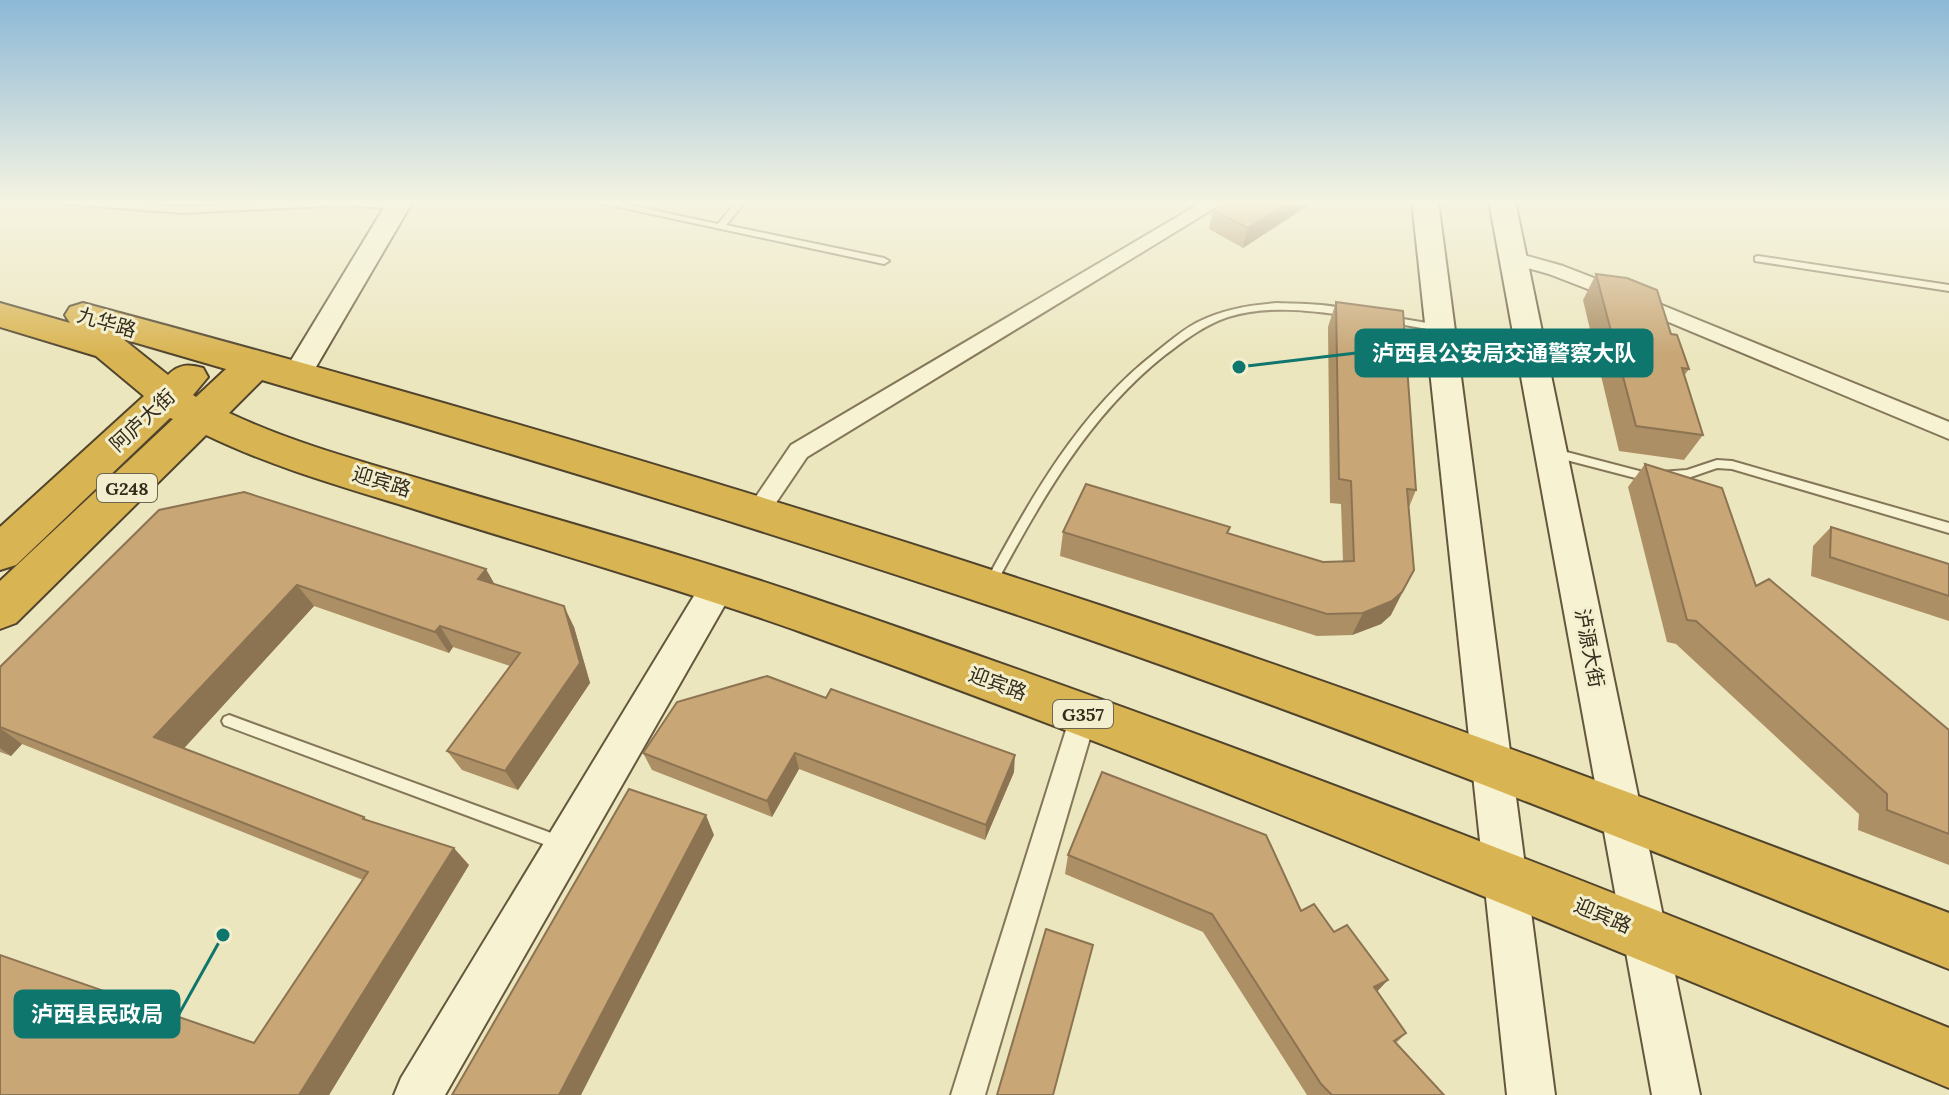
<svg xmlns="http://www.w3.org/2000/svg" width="1949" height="1095" viewBox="0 0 1949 1095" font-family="Lora,'Noto Sans SC',serif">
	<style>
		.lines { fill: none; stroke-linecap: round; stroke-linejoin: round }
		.lane-casing { stroke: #847658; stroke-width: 4 }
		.street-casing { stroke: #847658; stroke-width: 4 }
		.secondary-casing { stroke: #65573c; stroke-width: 4 }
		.highway-casing { stroke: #51442d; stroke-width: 4 }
		.lane { fill: #f7f2d2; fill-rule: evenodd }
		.street { fill: #f7f2d2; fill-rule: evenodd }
		.secondary { fill: #f7f2d2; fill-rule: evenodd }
		.highway { fill: #d9b452; fill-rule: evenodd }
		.wall { fill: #ac8f65 }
		.shaded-wall { fill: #8c7453 }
		.building { fill: #c8a676; stroke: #8c7453; stroke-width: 2 }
		.labels { text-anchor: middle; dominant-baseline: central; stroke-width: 6; stroke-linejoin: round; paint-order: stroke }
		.shield { fill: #f3efce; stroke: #6d6651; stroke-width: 2 }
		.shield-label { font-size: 18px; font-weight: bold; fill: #342b1c }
		.street-label { font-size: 20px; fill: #342b1c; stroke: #f3efce }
		.leader { fill: none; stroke: #0f766e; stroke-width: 3 }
		.callout-dot { fill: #0f766e; stroke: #f3efce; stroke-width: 3 }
		.callout { fill: #0f766e; stroke: #0f766e; stroke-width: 3 }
		.callout-label { font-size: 22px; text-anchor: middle; font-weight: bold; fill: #fff }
	</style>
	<rect width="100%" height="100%" fill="#ece6bf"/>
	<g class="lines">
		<defs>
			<path id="lane" d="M63,201H107L182,207L301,201H374L398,203L402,206L398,209L345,205L182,213L67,204Z
				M591,201H610L718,224L737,201H746L726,225L884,258L889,261L884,264Z
				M1758,256L1949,285V291L1755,261V257Z
				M1277,303C1297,304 1337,303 1354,313L1349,316C1309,310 1267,305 1228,317C1204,325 1185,340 1165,355C1086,418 1041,501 993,589H985L983,586L985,583C1031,498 1078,413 1155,353C1169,342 1183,329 1200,321C1224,309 1250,305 1277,303Z
				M1391,317L1439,325L1444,328L1439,331L1387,322V318Z
				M1555,449L1647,473L1687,470L1717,460L1732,461L1949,523V533L1732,469L1717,468L1688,478L1647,481L1551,456L1549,453L1551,450Z
				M229,715L562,837L567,839L569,844L567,849L562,851L224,725L222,721L224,717Z"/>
			<path id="street" d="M1204,201H1226L807,457L765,519L757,522L749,519L745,513L749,507L791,445Z
				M1513,252L1563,266L1625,290L1949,422V439L1611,298L1549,274L1506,262L1504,258Z
				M1084,702L1094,706L1097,714L985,1095H951L1071,714L1074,706Z"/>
			<path id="secondary" d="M388,201H413L306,384L296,387L286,384L281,377Z
				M1412,201H1438L1555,1095H1507Z
				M1489,201H1515L1700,1095H1652Z
				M718,572L730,576L735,586L730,596L445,1095H394L401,1078L706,576Z"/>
			<path id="highway" d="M0,303L70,323L65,315L70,307L83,303C426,395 768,495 1105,607C1389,701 1669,807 1949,913V969C1663,855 1376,739 1085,638C813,544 538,461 262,380L229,413C295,444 367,463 437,484C563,522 690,556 815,599C1198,729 1574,875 1949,1028V1088C1568,931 1189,771 801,632C672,586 539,549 408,507C340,486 270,466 206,435L16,623L0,629V581L173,419L170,418L16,565L0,570V527L144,396L96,356L0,327ZM123,339L226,369L196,397L193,395L208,377L203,368C188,364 179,364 168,375Z"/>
		</defs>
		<use href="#lane" class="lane-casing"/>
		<use href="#street" class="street-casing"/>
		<use href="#secondary" class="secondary-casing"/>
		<use href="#highway" class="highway-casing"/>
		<use href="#lane" class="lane"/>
		<use href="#street" class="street"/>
		<use href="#secondary" class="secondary"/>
		<use href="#highway" class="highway"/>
	</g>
	<path class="wall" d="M1315,201L1243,248L1209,229L1213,210Z
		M1596,274L1689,369L1684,376L1703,435L1684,460L1619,451L1583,300Z
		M1336,302L1416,490L1409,507L1391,615L1381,624L1352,635L1317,636L1060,556L1063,532L1228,533L1323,562L1343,561L1341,504L1330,503L1328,327Z
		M1645,464L1756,586L1949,730V865L1858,830L1859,814L1676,644L1667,642L1628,487Z
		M159,510L494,584L574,627L590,683L518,790L462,770L447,751L510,666L453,647L449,653L314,606L184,748L364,817L368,821L469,865L329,1095H0L254,1043L363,880L22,744L11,756L0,752V667Z
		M1831,527L1949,564V621L1811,576L1813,546Z
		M677,702L1014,772L985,840L799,769L772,817L652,770L643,753Z
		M1068,855L1301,911L1377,992L1406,1033L1396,1043L1444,1095H1307L1203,932L1065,874Z"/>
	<path class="shaded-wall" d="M1290,201H1315L1243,248L1248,228Z
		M486,569L498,590L478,579Z
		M1414,570L1391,615L1381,624L1352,635L1363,613Z
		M297,585L314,606L177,756L154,737Z
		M564,606L574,627L590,683L518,790L505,771Z
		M440,626L453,647L449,653L435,632Z
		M0,728L22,744L11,756L0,748Z
		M795,753L799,769L772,817L767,801Z
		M1015,755L1014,772L985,840L986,825Z
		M706,815L714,835L581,1095H559Z
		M454,848L469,865L329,1095H299Z
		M1388,980L1373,996L1374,987Z"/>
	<path class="building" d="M1226,201H1290L1248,228L1213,210Z
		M1596,274L1627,278L1657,290L1671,334L1677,335L1689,369L1682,368L1703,435L1636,426Z
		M1336,302L1403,311L1416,490L1407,489L1414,570L1402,592L1392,601L1363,613L1327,614L1063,532L1086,484L1230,527L1227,533L1323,562L1354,561L1351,481L1339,479Z
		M1645,464L1722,488L1756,586L1769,579L1949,730V834L1887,810V794L1696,621L1687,620Z
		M244,492L486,569L478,579L564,606L580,663L505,771L447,751L520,653L440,626L435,632L297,585L154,737L364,817L363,819L454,848L299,1095H0V955L254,1043L368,872L0,727V667L159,510Z
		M1831,527L1949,564V596L1830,557Z
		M767,676L826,698L831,689L1015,755L986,825L795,753L767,801L643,753L677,702Z
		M1102,772L1266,835L1301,911L1314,904L1334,932L1347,925L1388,980L1374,987L1406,1033L1394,1041L1444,1095H1332L1321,1084L1212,914L1068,855Z
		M629,789L706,815L559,1095H452Z
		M1046,929L1093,945L1053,1095H997Z"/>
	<linearGradient id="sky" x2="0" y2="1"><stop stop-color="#8cb8d6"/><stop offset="0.57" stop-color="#f6f4e2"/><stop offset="1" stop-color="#f6f4e2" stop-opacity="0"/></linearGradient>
	<rect width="1949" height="355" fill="url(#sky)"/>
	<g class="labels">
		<g class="shield">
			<rect x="97" y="474" width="60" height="28" rx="6"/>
			<rect x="1053" y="700" width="60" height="28" rx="6"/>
		</g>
		<g class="shield-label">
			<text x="127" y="488">G248</text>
			<text x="1083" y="714">G357</text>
		</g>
		<g class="street-label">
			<text transform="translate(107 322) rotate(16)">九华路</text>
			<text transform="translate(142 420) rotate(-43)">阿庐大街</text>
			<text transform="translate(382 481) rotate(17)">迎宾路</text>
			<text transform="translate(1590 648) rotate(79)">泸源大街</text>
			<text transform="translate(998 683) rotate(20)">迎宾路</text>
			<text transform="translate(1603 915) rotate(23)">迎宾路</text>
		</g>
	</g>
	<path class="leader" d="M1239 367L1356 353M223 935L179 1014"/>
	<g class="callout-dot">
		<circle cx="1239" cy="367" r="8"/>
		<circle cx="223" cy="935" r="8"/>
	</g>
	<g class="callout">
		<rect x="1356" y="330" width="296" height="46" rx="8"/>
		<rect x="15" y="991" width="164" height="46" rx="8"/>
	</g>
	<g class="callout-label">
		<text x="1504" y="361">泸西县公安局交通警察大队</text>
		<text x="97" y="1022">泸西县民政局</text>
	</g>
</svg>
